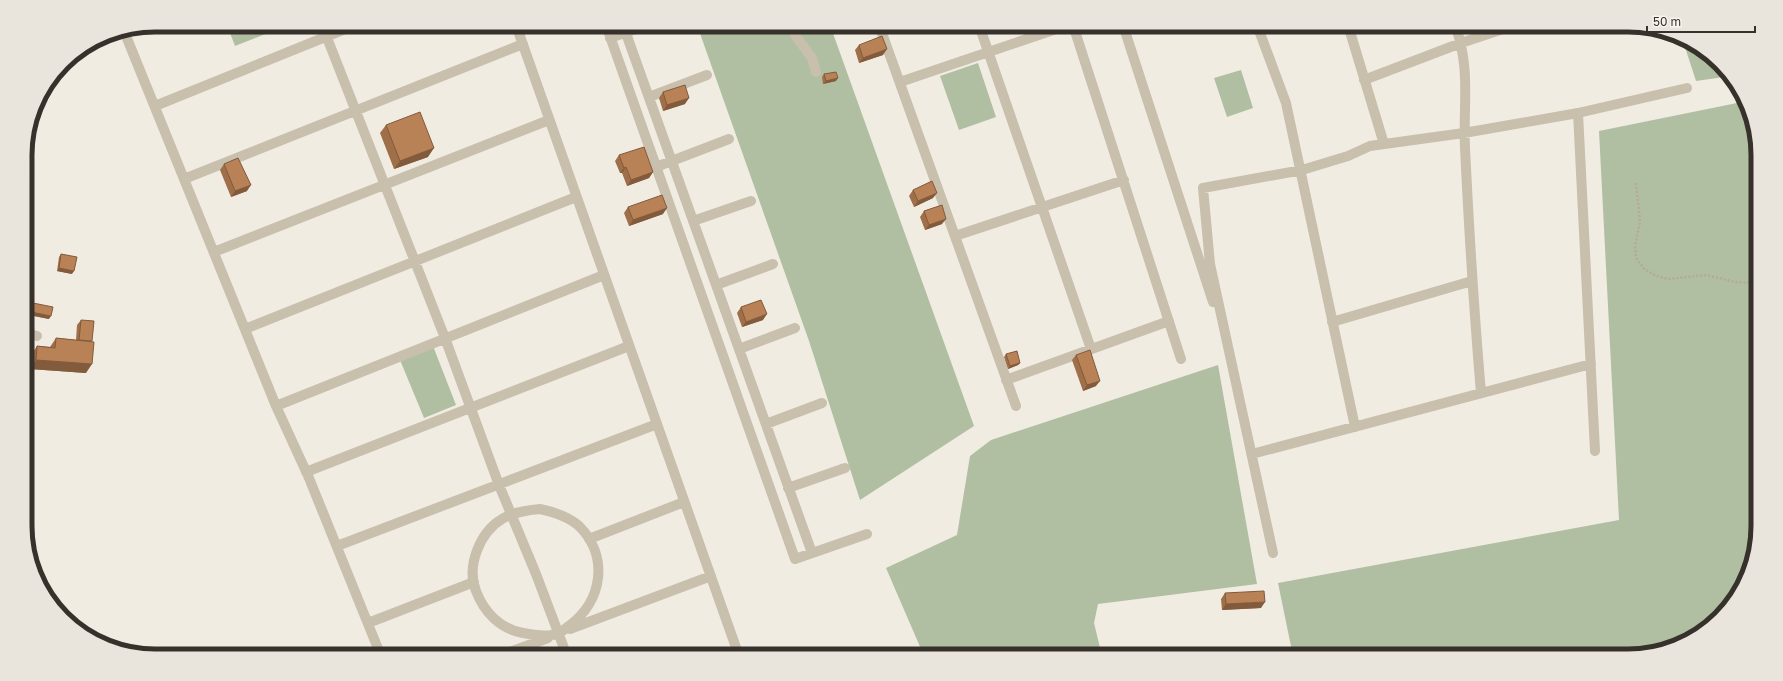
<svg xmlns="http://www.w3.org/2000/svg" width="1783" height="681" viewBox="0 0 1783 681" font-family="'Golos Text',sans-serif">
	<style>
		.green { fill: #b0bfa2 }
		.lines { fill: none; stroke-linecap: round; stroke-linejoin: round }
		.path { stroke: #b4a998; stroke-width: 2.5; stroke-dasharray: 2 2; stroke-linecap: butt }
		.minor { stroke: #c8bfad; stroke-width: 10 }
		.wall { fill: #9f6f4a }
		.shaded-wall { fill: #825a3c }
		.building { fill: #b98156; stroke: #825a3c }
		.rim { fill: none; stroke: #37312b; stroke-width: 5 }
	</style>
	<rect width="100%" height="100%" fill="#f1ece1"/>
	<path class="green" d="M227,25H289L235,46Z
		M697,25H830L974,426L860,500L809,341Z
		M1682,38L1707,52L1731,76L1696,81Z
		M978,63L996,117L959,130L940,76Z
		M1241,70L1253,108L1227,117L1214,78Z
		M1742,102L1757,138L1758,526L1751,568L1731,605L1707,629L1670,649L1636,656H1293L1278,583L1619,520L1599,131Z
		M433,346L456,405L424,418L400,360Z
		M1218,365L1257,584L1098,604L1094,623L1102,656H924L886,568L957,535L970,456L991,440Z"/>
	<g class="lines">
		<path class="path" d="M1636,183L1640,222L1635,246L1636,258L1645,270L1657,276L1668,279L1706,275L1735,282L1757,283"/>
		<path class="minor" d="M322,25L445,338L499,485L536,574L567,656
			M516,25L739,656
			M606,25L795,559L867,534
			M623,25L812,553
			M793,25L795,35L812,58L816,72
			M879,25L1016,406
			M979,25L1091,349
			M1073,25L1181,359
			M1123,25L1213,302
			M1257,25L1286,103L1355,427
			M1348,25L1384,144
			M1455,25C1471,68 1463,104 1465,148C1469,230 1474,311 1481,393
			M124,31L276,406L309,478L381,656
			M104,36L108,34
			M610,38L647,25
			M1364,80L1461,43L1515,25
			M900,82L1068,25
			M649,97L707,75
			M155,106L355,25
			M1578,113L1595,451
			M656,167L729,139
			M184,179L523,44
			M693,221L751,201
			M955,236L1124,180
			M214,252L549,120
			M716,285L773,264
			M1332,322L1472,281
			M245,329L576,197
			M26,333L37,336
			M739,349L795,328
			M1006,380L1169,321
			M276,406L604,275
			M766,424L822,403
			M1252,454L1591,364
			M306,472L629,346
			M788,488L845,468
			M540,509C554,512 568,516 579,526C609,556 603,601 569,626C566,628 563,631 559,633C550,637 533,635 523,633C500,629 484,612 476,591C466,566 480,532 502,519C514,512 527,510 540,509Z
			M589,539L684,502
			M337,546L657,424
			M1273,553L1210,264L1203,188L1302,170L1348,156L1370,146L1464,133L1578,113L1687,88
			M368,623L474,582
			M570,629L711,576
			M499,656L548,638
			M727,656L738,652"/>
	</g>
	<path class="wall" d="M859,45L883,55L859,63L855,50Z
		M824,74L836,81L823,84L822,77Z
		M663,92L685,104L663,111L659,98Z
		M386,125L428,157L394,169L380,133Z
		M619,155L653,172L649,178L627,186L622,173H620L615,161Z
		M224,164L247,191L231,197L220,170Z
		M913,190L933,198L914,207L909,196Z
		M628,207L663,214L629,226L624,213Z
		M924,211L942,224L925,230L920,217Z
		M61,254L72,274L57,271L59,257Z
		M33,303L49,319L29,315L31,305Z
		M741,307L763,320L742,327L737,313Z
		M81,320L86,373L30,369L31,355L37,346L50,347L56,338L76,340L77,325Z
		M1006,354L1020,363L1018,365L1008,369L1004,357Z
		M1076,355L1096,386L1083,391L1072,360Z
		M1225,593L1261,608L1222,610L1221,599Z"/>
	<path class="shaded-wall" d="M887,49L883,55L859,63L863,58Z
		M838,78L836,81L823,84L826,81Z
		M689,98L685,104L663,111L667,105Z
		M434,148L428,157L394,169L400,161Z
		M626,167L622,173H620L624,168Z
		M653,172L649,178L627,186L631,180Z
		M251,185L247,191L231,197L235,191Z
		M937,193L933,198L914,207L918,201Z
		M667,208L663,214L629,226L633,220Z
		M946,219L942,224L925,230L929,225Z
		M59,268L74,271L72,274L57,271Z
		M31,312L51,316L49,319L29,315Z
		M767,314L763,320L742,327L746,322Z
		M36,360L92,364L86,373L30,369Z
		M1020,363L1018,365L1008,369L1010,366Z
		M1100,381L1096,386L1083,391L1087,385Z
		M1265,602L1261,608L1222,610L1226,604Z"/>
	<path class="building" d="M882,36L887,49L863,58L859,45Z
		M836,72L838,78L826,81L824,74Z
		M685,85L689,98L667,105L663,92Z
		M420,112L434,148L400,161L386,125Z
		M644,147L653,172L631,180L626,167L624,168L619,155Z
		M238,158L251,185L235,191L224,164Z
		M932,181L937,193L918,201L913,190Z
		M662,195L667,208L633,220L628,207Z
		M942,205L946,219L929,225L924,211Z
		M61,254L77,257L74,271L59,268Z
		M761,300L767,314L746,322L741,307Z
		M33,303L53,307L51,316L31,312Z
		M81,320L94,321L92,341L79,340Z
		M56,338L94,342L92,364L36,360L37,346L55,348Z
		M1090,350L1100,381L1087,385L1076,355Z
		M1017,351L1020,363L1010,366L1006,354Z
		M1264,591L1265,602L1226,604L1225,593Z"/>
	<path d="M0 0H1783V681H0ZM155 32H1628A123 123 0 0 1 1751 155V526A123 123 0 0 1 1628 649H155A123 123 0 0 1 32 526V155A123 123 0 0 1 155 32Z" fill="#e9e5dd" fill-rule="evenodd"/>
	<path class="rim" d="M155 32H1628A123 123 0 0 1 1751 155V526A123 123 0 0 1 1628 649H155A123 123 0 0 1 32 526V155A123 123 0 0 1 155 32Z"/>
	<path d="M1647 26v6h108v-6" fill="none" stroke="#37312b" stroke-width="2"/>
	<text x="1653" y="26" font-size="12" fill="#37312b" stroke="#f9f5ed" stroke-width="3" paint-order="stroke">50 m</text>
</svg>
